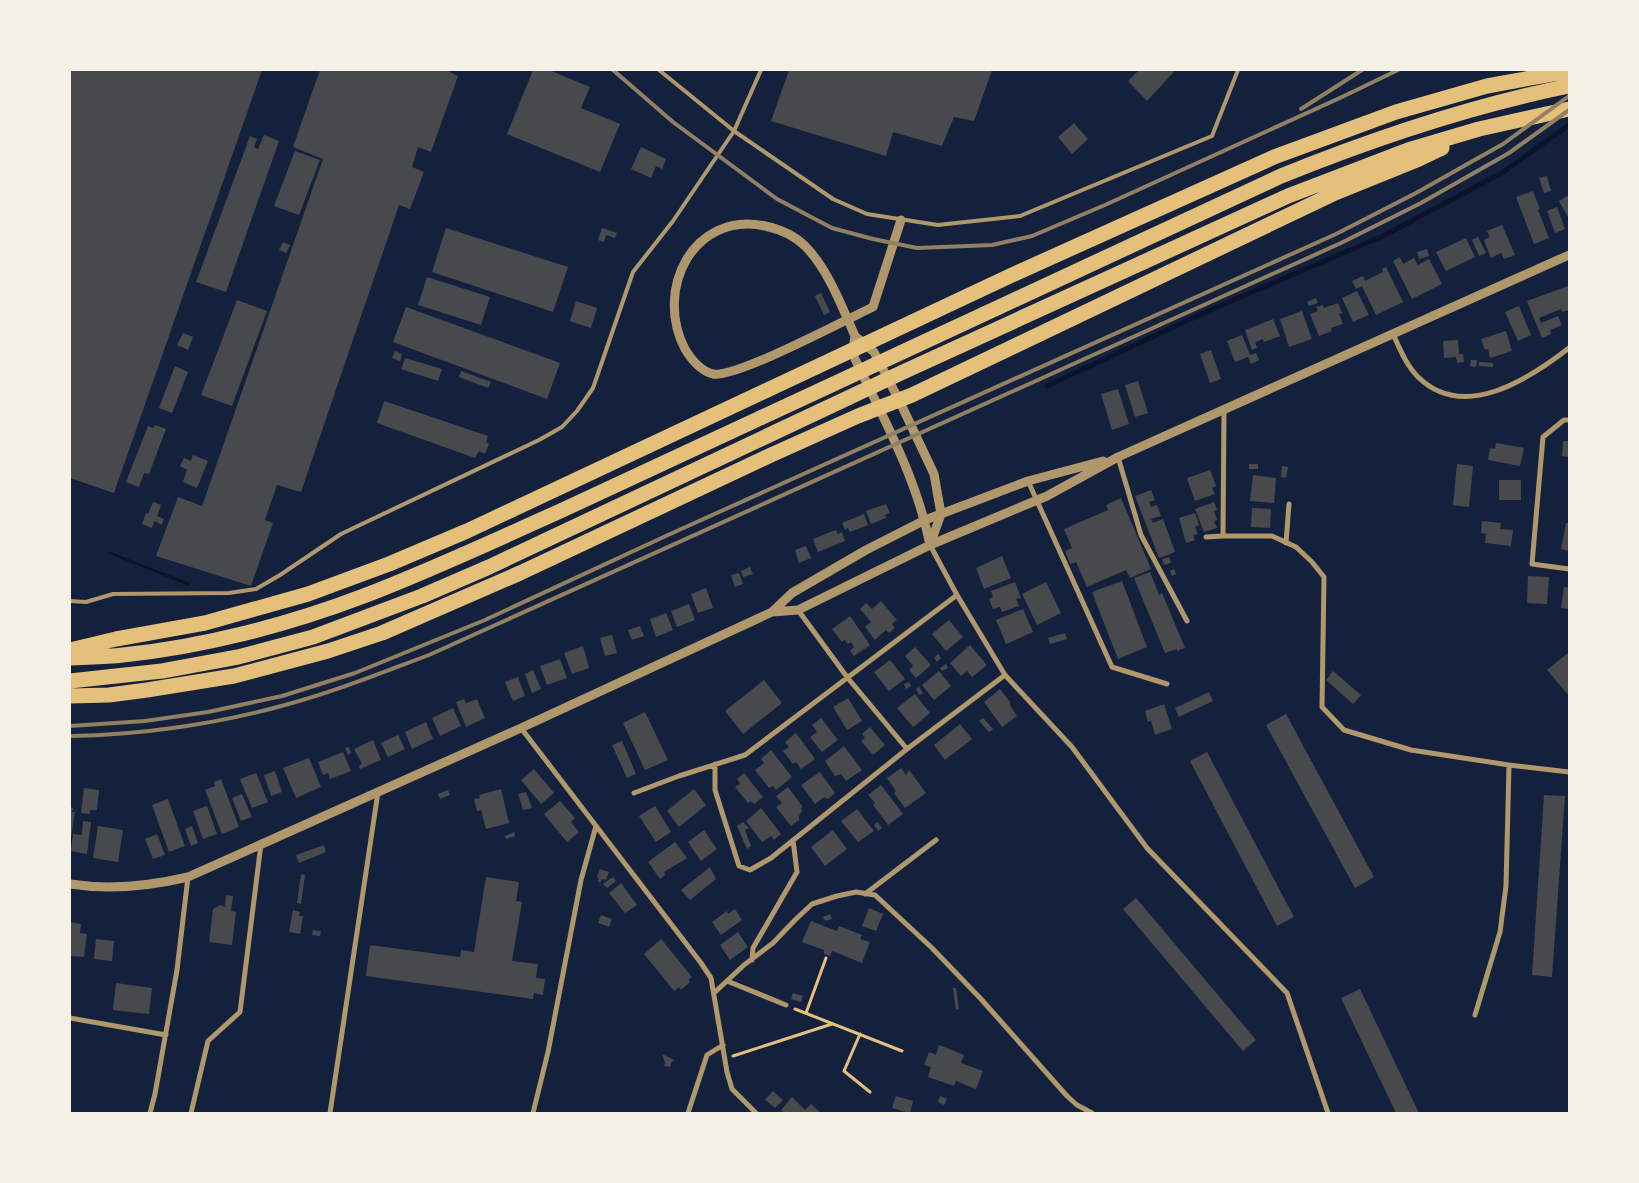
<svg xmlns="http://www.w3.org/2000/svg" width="1639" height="1183" viewBox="0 0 1639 1183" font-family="'PT Sans Narrow',sans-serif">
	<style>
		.water { fill: #0b132b }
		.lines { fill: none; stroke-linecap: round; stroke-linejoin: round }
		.stream { stroke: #0b132b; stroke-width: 5 }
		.building { fill: #48494c }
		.path { stroke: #e5c07b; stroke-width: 3 }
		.service { stroke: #b1986c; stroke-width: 4 }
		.minor { stroke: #b1986c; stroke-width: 5 }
		.tertiary { stroke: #b1986c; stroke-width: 9 }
		.motorway { stroke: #e5c07b; stroke-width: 15 }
		.rail { stroke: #918062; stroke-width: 4 }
	</style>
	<rect width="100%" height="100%" fill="#14213d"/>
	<path class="water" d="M108,551L190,583L189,586L107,553Z"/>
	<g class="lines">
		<path class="stream" d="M1047,386L1210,310L1383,236L1500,174L1569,125"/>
	</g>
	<path class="building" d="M70,70H262L114,493L70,478Z
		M320,70H446L458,76L431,152L418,147L412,167L424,172L410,209L399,205L301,492L277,485L265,520L273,523L251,586L156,556L178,497L202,506L323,159L293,147Z
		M533,70H549L590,87L581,108L620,124L600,172L507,134Z
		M789,70H992L974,121L954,117L942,146L893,132L886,156L771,121Z
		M1139,70H1175L1173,73L1147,101L1128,81Z
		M1074,123L1088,139L1072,154L1058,137Z
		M264,135L279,141L226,292L196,282L250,136L257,139L254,147L258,149Z
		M641,147L666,159L662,169L656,166L651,178L631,169Z
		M295,151L320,160L299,215L274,206Z
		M1547,176L1551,191L1544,193L1539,178Z
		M1533,191L1540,209L1538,210L1549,238L1534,244L1516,197Z
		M1569,195V219L1559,201Z
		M1557,207L1565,229L1555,233L1547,211Z
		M1502,225L1515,255L1504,259L1501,253L1491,258L1484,240L1490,237L1487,231Z
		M446,228L568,267L553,312L432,272Z
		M602,228L617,233L615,238L606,235L604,242L598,240Z
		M1478,237L1486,253L1479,256L1472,240Z
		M1466,238L1475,257L1446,271L1436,252Z
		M283,242L290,245L286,253L279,250Z
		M1427,249L1429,256L1419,259L1417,252Z
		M1400,257L1403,264L1414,258L1418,265L1429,259L1442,284L1412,299L1393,261Z
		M1386,267L1403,302L1376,315L1362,286L1356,289L1352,281L1363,276L1365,281L1383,272L1382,269Z
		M427,277L490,297L481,325L418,305Z
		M1568,286L1569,310L1562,312L1561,309L1539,318L1541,323L1558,316L1562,325L1550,330L1551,334L1542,338L1527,301Z
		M1357,291L1369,315L1353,322L1342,298Z
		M821,293L830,312L824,315L815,296Z
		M1316,298L1318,303L1309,306L1307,302Z
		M237,300L267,311L232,406L201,395Z
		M576,301L597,308L591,328L570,321Z
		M1338,303L1342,313L1339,314L1343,324L1331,328L1332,331L1319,336L1310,314L1318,311L1316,307L1323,305L1324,308Z
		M1519,306L1531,335L1518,341L1505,312Z
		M406,307L560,363L547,399L393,342Z
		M1302,311L1312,339L1289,347L1280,319Z
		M1273,319L1280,336L1264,342L1263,339L1255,342L1257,348L1252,350L1245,330Z
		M1506,331L1512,351L1490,358L1488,349L1485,350L1481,339Z
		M183,333L193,337L188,350L177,345Z
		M1242,335L1250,355L1256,353L1259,360L1251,364L1248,357L1235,362L1227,341Z
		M1458,340L1459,354H1463L1464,362L1457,363L1456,357L1444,358L1443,341Z
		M1211,350L1221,379L1210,383L1200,354Z
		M395,351L402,354L400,361L392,358Z
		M405,358L442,369L438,381L401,369Z
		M1471,360H1477L1476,367L1470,366Z
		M1479,362L1493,363V367L1479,366Z
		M175,366L188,372L172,413L159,408Z
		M461,371L491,382L488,388L459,377Z
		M1138,381L1148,413L1135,417L1125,385Z
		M1118,389L1129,424L1112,430L1101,394Z
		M384,401L488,436L486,442L489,444L485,454L479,451L475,458L377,423Z
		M155,425L166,429L149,474L144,473L139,487L126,482L148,426L153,428Z
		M1563,441H1569V457L1562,456Z
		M1496,443L1524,448L1520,466L1488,460L1490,448L1495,449Z
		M193,455L208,461L197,488L183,482L187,470L180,466L184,458L191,461Z
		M1249,464H1258V469H1249Z
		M1457,464L1473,466L1469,507L1453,505Z
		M1282,466L1288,467L1286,478L1281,477Z
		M1210,470L1216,486L1212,488L1215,494L1195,501L1187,478Z
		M1253,475L1276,478L1274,503L1250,501Z
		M1499,480H1521V500H1499Z
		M1151,490L1155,500L1149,502L1151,507L1157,505L1161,516L1151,519L1153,523L1163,519L1175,552L1159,558L1135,496Z
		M1121,498L1151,569L1130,578L1126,570L1087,587L1076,562L1070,564L1065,551L1072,548L1064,529L1108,510L1106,505Z
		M153,502L161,505L157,516L164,519L162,525L154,521L152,528L142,524L146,513L148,514Z
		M1214,502L1217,510L1214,511L1217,520L1214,521L1217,528L1204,532L1195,509Z
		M886,504L890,513L885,515L886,518L871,524L866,511Z
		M1252,508L1271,509L1270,528L1251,527Z
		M1195,513L1199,525L1195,527L1198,534L1193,535L1195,540L1186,543L1179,518Z
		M864,514L868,525L850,532L848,528L845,530L842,523Z
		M1482,521L1501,523L1500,529L1513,530L1511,546L1485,543L1486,534L1481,533Z
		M1566,523H1569V551L1561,549Z
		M836,530L838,534L842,532L845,541L818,552L813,539Z
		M806,546L811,558L799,563L795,550Z
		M1002,556L1011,578L984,589L976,568Z
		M1169,557L1171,563L1164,565L1162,559Z
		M750,567L753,574L743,577L741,571Z
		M1174,569L1176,574L1172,576L1170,571Z
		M1150,572L1159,595L1162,593L1185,648L1177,651V649L1165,653L1134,578Z
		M739,573L743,584L735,587L731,575Z
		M1528,576L1549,577L1547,604L1527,603Z
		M1122,581L1147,647L1118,659L1092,592Z
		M1015,582L1021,598L1016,599L1019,606L1002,612L1000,607L993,609L989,599L993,597L991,591Z
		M1046,582L1061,613L1037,625L1022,594Z
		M1564,587L1569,588V609L1561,608Z
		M706,588L713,608L698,613L691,594Z
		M881,601L897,620L892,624L895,628L889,633L886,630L875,640L865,627L871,622L860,609L866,603L872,609Z
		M689,604L695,620L677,627L671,611Z
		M1023,609L1033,632L1006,644L996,620Z
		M666,613L673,630L656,637L650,619Z
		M850,616L870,645L854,656L850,651L854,647L851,642L848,644L845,640L842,642L832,629Z
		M949,620L963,637L946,651L932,634Z
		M640,626L644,636L632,640L628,630Z
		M1065,633L1067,639L1050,644L1048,638Z
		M612,635L617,653L605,656L600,638Z
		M970,645L987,665L972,677L967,671L961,676L950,663Z
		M583,646L589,668L572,674L564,653Z
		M915,647L931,665L916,678L909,670L913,666L905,656Z
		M1569,652V696L1547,670Z
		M938,654L941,658L937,662L934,658Z
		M560,659L567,678L547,685L540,666Z
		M890,660L905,679L889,691L874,672Z
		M946,664L948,668L942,671L940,668Z
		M533,670L541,689L532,693L525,674Z
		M939,671L951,686L934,700L922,685Z
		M1333,671L1361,695L1353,704L1326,680Z
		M518,677L525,696L513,701L505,682Z
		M764,680L782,703L743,734L725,711Z
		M909,682L911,686L906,689L904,684Z
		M919,687L923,693L919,695L916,689Z
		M1000,689L1010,702V705L1017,716L1002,727L984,702Z
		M1209,692L1213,701L1179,717L1175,708Z
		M915,694L930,713L913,727L897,708Z
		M848,698L862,721L847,730L833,707Z
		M464,699L466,703L477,699L485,718L466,727L456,702Z
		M1164,704L1172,729L1155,735L1151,721L1148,722L1145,711Z
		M453,708L461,726L440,736L432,718Z
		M645,712L668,760L645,770L623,723Z
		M1286,714L1374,877L1355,888L1266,725Z
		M821,718L838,740L822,752L810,737L817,732L812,725Z
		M983,718L993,729L989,732L979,721Z
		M426,722L433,739L412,749L405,732Z
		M960,724L972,739L945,760L934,745Z
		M870,727L885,745L873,755L861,741L865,738L862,734Z
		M796,733L815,759L801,769L796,762L793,764L783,751L789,747L785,742Z
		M398,735L405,749L388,757L381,743Z
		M373,740L381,760L360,769L359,766L362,764L354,749Z
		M622,741L636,774L627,778L612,745Z
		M844,746L862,770L846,781L841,774L835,776L825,761Z
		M349,747L351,753L348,755L345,748Z
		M771,750L792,777L776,790L773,786L769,788L755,770L764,763L761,759Z
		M343,752L351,771L330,779L328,773L323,775L318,762Z
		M1207,752L1294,917L1277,926L1190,761Z
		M309,758L321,787L296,798L283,768Z
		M901,768L906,775L909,770L926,793L905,808L894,793L896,791L887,778Z
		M534,769L554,793L541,804L521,780Z
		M275,771L282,792L271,796L264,775Z
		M820,772L835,793L828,799L824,797L815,804L801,785Z
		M256,773L268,802L252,808L240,779Z
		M744,773L763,797L754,804L751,801L748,803L735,787L740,784L737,779Z
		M221,779L239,827L222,834L205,790L215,786L214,782Z
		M881,785L903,814L888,825L873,805L875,803L868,795Z
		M788,787L803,807L801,808L802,811L799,816V820L791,826L776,807L782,803L776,796Z
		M84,788L99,790L97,810H90V814L81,813Z
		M501,789L509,823L486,829L481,810L477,811L474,799L480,798L479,795Z
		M694,789L706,805L679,827L667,811Z
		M448,790L450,795L440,799L438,794Z
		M526,792L532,808L523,810L518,794Z
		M242,794L252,817L241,821L232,798Z
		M1544,795L1565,796L1552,977L1532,975Z
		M168,799L185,846L169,852L152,805Z
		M560,801L575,818L571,822L579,832L567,842L544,814Z
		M207,806L217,834L203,839L193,811Z
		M655,806L671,832L656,842L639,816Z
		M70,807L73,808L72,812H75L71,837Z
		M761,808L781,834L774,840L771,836L762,842L746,821Z
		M857,809L874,831L858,842L841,821Z
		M83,821L91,822L87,854L71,851L73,834L82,835Z
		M743,822L749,828L745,830L751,846L747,849L737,826Z
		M877,822L882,828L878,831L874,825Z
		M98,826L123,830L118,862L93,858Z
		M192,826L198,843L191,846L185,829Z
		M704,830L717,849L701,861L688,842Z
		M833,830L847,849L825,866L811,847Z
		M514,832L515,836L506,839L505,836Z
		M157,834L165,855L153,859L145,839Z
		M675,842L687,858L664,872L665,875L660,879L648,862Z
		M324,845L326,852L299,863L296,855Z
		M710,867L716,879L690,900L681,890Z
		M600,869L609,872L606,880L602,879L600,883L598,881L599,878L597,877Z
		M301,874L305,875L301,904L297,903Z
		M486,877L519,882L516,901L522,902L512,961L538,964L536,978L545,979L543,995L534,993L533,999L366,976L370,945L460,957L461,950L474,952Z
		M613,877L616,881L607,888L603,884Z
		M621,883L637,905L625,913L609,893Z
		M226,895L233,896L231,911L236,912L232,945L209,942L213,909L220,905L225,907Z
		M1136,898L1256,1040L1243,1051L1123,909Z
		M869,908L883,914L876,931L862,926Z
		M735,909L742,920L721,935L712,922L727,911L728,914Z
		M293,910L300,912L299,916H303L300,934L289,932Z
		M830,914L832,919L825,921L823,917Z
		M601,915L612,919L609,927L598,923Z
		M811,921L837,931L839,926L862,935L860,939L870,942L862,963L832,951L830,956L824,954V950L802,942Z
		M70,922L81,924L80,933L87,934L84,957L70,956Z
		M313,930L321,931L320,936L312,935Z
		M738,932L748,947L730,960L720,945Z
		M96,939L114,941L112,961L94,959Z
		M661,939L692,977L689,979L690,982L681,990L679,987L674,991L644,954Z
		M116,983L152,988L149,1014L113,1010Z
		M953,988H956L959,1009L956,1010Z
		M1360,989L1419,1113H1396L1341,998Z
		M793,993L803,996L801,1002L791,999Z
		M939,1045L964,1055L961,1063L983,1071L976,1089L956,1081L954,1086L928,1077L931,1067L924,1065L929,1052L936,1055Z
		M662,1054L674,1060L671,1063L670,1067L664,1066L665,1063Z
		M773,1091L783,1100L775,1108L765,1100Z
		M896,1096L913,1101L910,1113L892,1108Z
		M940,1096L947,1099L944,1105L938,1102Z
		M792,1097L805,1110L811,1104L821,1113H784L781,1110Z"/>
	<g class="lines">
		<path class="path" d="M795,1009L902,1051
			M806,1013L826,958
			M860,1034L844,1071L870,1092
			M733,1056L832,1024"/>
		<path class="service" d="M659,70L734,131L833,199L867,214L938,225L1020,216L1212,136L1238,70
			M70,601L86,602L113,594L229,593L256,589L280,575L341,534L539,440L562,427L577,411L593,388L633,272L673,221L734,131L761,70"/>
		<path class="minor" d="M1393,334C1400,349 1406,365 1418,377C1464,422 1529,379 1569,348
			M1224,410L1223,536H1272L1296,547L1312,562L1324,577L1322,707L1344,730L1411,750L1509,765L1569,772
			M1569,420H1564L1543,437L1532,564L1569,569
			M1118,457L1141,535L1187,621
			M1028,481L1112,667L1167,684
			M1206,537L1223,536
			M1286,543L1289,504
			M930,545L957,595L1005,675L1072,747L1147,848L1287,993L1328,1113
			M798,610L847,677L907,749
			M521,728L701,963L711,978L727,1072L732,1089L756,1113
			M715,764V790L739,866L750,870L771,858L907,749L1005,675
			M634,793L679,776L745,755L957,595
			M865,894L936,840
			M752,960L753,948L797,872L793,840
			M727,981L786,1005
			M714,993L744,965L773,943L795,920L812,904L837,896L856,892L875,895L932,948L981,999L1067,1096L1077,1105L1092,1113
			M1475,1015L1500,932L1506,886L1509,765
			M70,1018L166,1035
			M150,1113L155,1094L177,970L188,877
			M191,1113L208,1041L240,1012L261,844
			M330,1113L378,792
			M533,1113L548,1052L581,880L596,826
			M688,1113L707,1055L723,1045"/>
		<path class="tertiary" d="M855,336C842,307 828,269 805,246C795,236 779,229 765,226C693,211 654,290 685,349C691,359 701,371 713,374C737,378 845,320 873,307L901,220
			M855,336L874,352L899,400L934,474L941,514L930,545C917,479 884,419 855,359L853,350Z
			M772,612L792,593L866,550L925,520L1028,481L1103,461
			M70,884C109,890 150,886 188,877L521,728L772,612L798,610L930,545L1047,496L1118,457L1569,255"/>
		<path class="motorway" d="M70,650L116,639L205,623L308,594L389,564L467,531L1012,275L1274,157L1396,112L1487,86L1569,71
			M70,658C88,657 105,657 123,655C202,647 287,625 361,597C427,572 491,542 556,513L1281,176C1375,138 1470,106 1569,86
			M70,681L162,671L238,657L313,637L422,596L489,567L903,372L1288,196L1408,150L1479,129L1569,109
			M70,696L109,695L147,690L234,676L328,651L382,633L520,573L771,455L858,416L912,395L1335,193L1419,159L1442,148"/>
		<path class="rail" d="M613,70L673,122L777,199L832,228L873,239L917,248L992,245L1032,236L1105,205L1342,97L1398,70
			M1301,109L1362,70
			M70,726L145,721L208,712L282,696L355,673L485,620L668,535L1336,234L1416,193L1503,144L1569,96
			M70,736C140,735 217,724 285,705C334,692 381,673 429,655L1341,243L1421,203L1509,153L1569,110"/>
	</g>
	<rect width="1639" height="1183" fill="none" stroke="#f6f1e7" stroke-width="142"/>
</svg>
